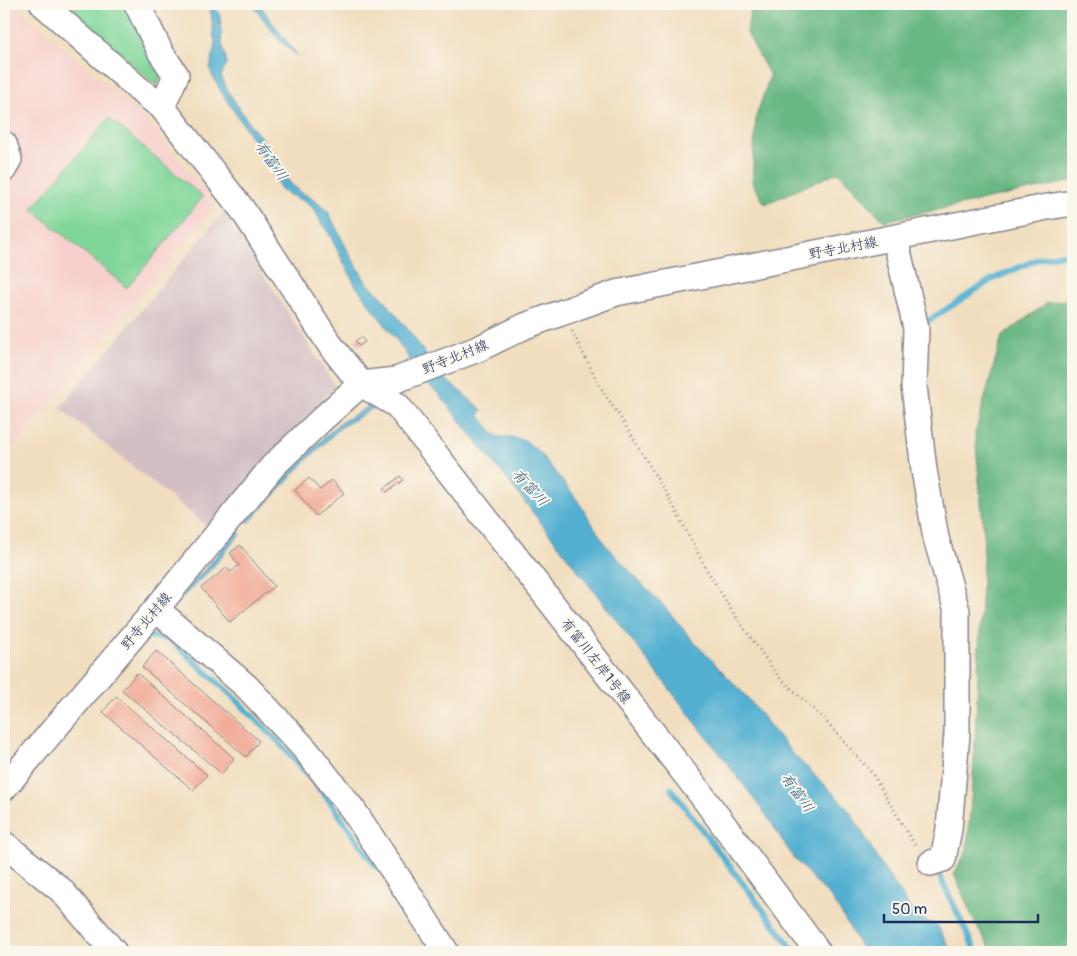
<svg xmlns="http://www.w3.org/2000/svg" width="1077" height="956" viewBox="0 0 1077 956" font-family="Pangolin,'Klee One',sans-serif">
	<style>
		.built { fill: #f7d0cd }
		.industrial { fill: #d2bec3 }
		.green { fill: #81d79a; stroke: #4e837c }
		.forest { fill: #68b882; stroke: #427470 }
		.water { fill: #53b0d1; stroke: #377098 }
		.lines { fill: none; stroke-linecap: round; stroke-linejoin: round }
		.stream { stroke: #53b0d1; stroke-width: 6 }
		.building { fill: #f2aa96 }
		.minor-casing { stroke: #86868e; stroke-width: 28 }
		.path { stroke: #86868e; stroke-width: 3; stroke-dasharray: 1 4; stroke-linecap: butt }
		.minor { stroke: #fff; stroke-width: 25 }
		.labels { text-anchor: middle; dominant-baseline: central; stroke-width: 4; stroke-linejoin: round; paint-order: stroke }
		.street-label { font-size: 14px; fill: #1b2f5e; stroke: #fbf7ec }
		.water-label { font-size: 15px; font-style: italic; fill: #2f5c86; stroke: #fbf7ec }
	</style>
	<rect width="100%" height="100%" fill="#fbf7ec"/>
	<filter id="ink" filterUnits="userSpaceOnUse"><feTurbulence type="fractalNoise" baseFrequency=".02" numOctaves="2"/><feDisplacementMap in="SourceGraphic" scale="10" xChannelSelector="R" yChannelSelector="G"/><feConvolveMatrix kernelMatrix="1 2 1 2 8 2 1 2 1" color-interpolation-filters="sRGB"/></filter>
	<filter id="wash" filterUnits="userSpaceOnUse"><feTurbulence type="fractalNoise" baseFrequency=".0096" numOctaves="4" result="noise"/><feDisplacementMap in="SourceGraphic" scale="20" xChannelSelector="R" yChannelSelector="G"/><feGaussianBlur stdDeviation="1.12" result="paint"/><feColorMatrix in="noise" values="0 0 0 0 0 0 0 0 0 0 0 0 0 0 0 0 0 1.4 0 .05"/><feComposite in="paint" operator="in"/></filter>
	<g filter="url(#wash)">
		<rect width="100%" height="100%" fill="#f1debf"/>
		<path class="built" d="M4,4H13L149,122L215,206L4,460Z"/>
		<path class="industrial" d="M223,212L335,386L208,527L60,408Z"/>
		<path class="green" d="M65,4H134L163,69L157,86Z
			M109,118L203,197L127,288L32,209Z"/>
		<path class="forest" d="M751,4H1073V181L884,221L838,172L765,204L752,183L756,117L770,76L747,33Z
			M1073,300V952H993L975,923L954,874L967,851L974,763L984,536L975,434L1002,336L1047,303Z"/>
		<path class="water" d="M207,4H215L220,17L222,44L227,63L221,76L229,93L252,127L265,142L274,162L291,184L301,192L313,199L328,212L349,253L366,282L384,299L412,335L439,374L479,407L482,410L479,415L495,435L498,437H511L526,441L540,453L578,501L605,544L638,580L662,604L694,642L747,697L791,752L834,794L851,813L885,871L902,895L908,906L916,915L926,921L937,925L952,952H863L851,930L833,900L793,857L767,816L727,763L517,492L438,393L422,380L403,349L356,286L326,228L321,223L318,216L312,207L303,201L282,191L253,139L225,98L213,77L210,69L215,45L211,13Z
			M252,4H260L269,18L298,56L279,40Z
			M371,405L374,408L340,428L302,465L249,523L246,520L307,454L338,424Z
			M237,530L241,533L210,570L175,605L172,603L209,565Z"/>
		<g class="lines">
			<path class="stream" d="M925,323L991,280L1038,259L1073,252
				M142,641L146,636L169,639L225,689L277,740L329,800L376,867
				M671,789L795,952
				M939,875L976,952"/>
		</g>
		<g id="blocks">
			<path class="building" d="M361,337L365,342L359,346L355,341Z
				M400,476L403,480L387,492L384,489Z
				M309,478L320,490L332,480L344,493L316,516L295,490Z
				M240,545L274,586L230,622L201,588L226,568L231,572L239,565L230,553Z
				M156,651L259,741L246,757L142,667Z
				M137,673L234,758L222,774L122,690Z
				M116,696L207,775L193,790L103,712Z"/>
		</g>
	</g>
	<g filter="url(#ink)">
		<use href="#blocks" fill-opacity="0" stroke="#86868e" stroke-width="1"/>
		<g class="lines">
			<defs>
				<path id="minor" d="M43,4L142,92L162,107L242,209L331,346L361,384L397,405L700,793L818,952
					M137,4L161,53L176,75L162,107
					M4,144L9,159L4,169
					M895,238L916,328L914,386L924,470L936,538L957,611V734L949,829L943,859L931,863
					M156,609L247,687L305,749L353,810L410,896L446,952
					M4,788L156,609L273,466L321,420L361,384L396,380L478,349L525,326L616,293L1047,207L1073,203
					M4,844L61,890L114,952"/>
			</defs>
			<use href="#minor" class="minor-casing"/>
			<path class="path" d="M572,331L599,385L629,431L674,507L705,567L734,614L778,676L825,720L872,773L916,847"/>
			<use href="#minor" class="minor"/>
		</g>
	</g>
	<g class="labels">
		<g class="street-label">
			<text transform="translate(843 248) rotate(-11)">野寺北村線</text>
			<text transform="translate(455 357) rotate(-22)">野寺北村線</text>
			<text transform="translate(146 621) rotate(-50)">野寺北村線</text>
			<text transform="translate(596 661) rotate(52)">有富川左岸1号線</text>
		</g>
		<g class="water-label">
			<text transform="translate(271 161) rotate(55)">有富川</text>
			<text transform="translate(530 488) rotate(48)">有富川</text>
			<text transform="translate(797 793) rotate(54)">有富川</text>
		</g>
	</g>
	<rect width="1077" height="956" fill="none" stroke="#fbf7ec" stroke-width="20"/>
	<path d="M884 914v8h154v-8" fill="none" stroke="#1b2f5e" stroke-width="2.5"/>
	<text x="892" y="914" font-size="15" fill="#1b2f5e" stroke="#fbf7ec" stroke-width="4" paint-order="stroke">50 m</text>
</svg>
